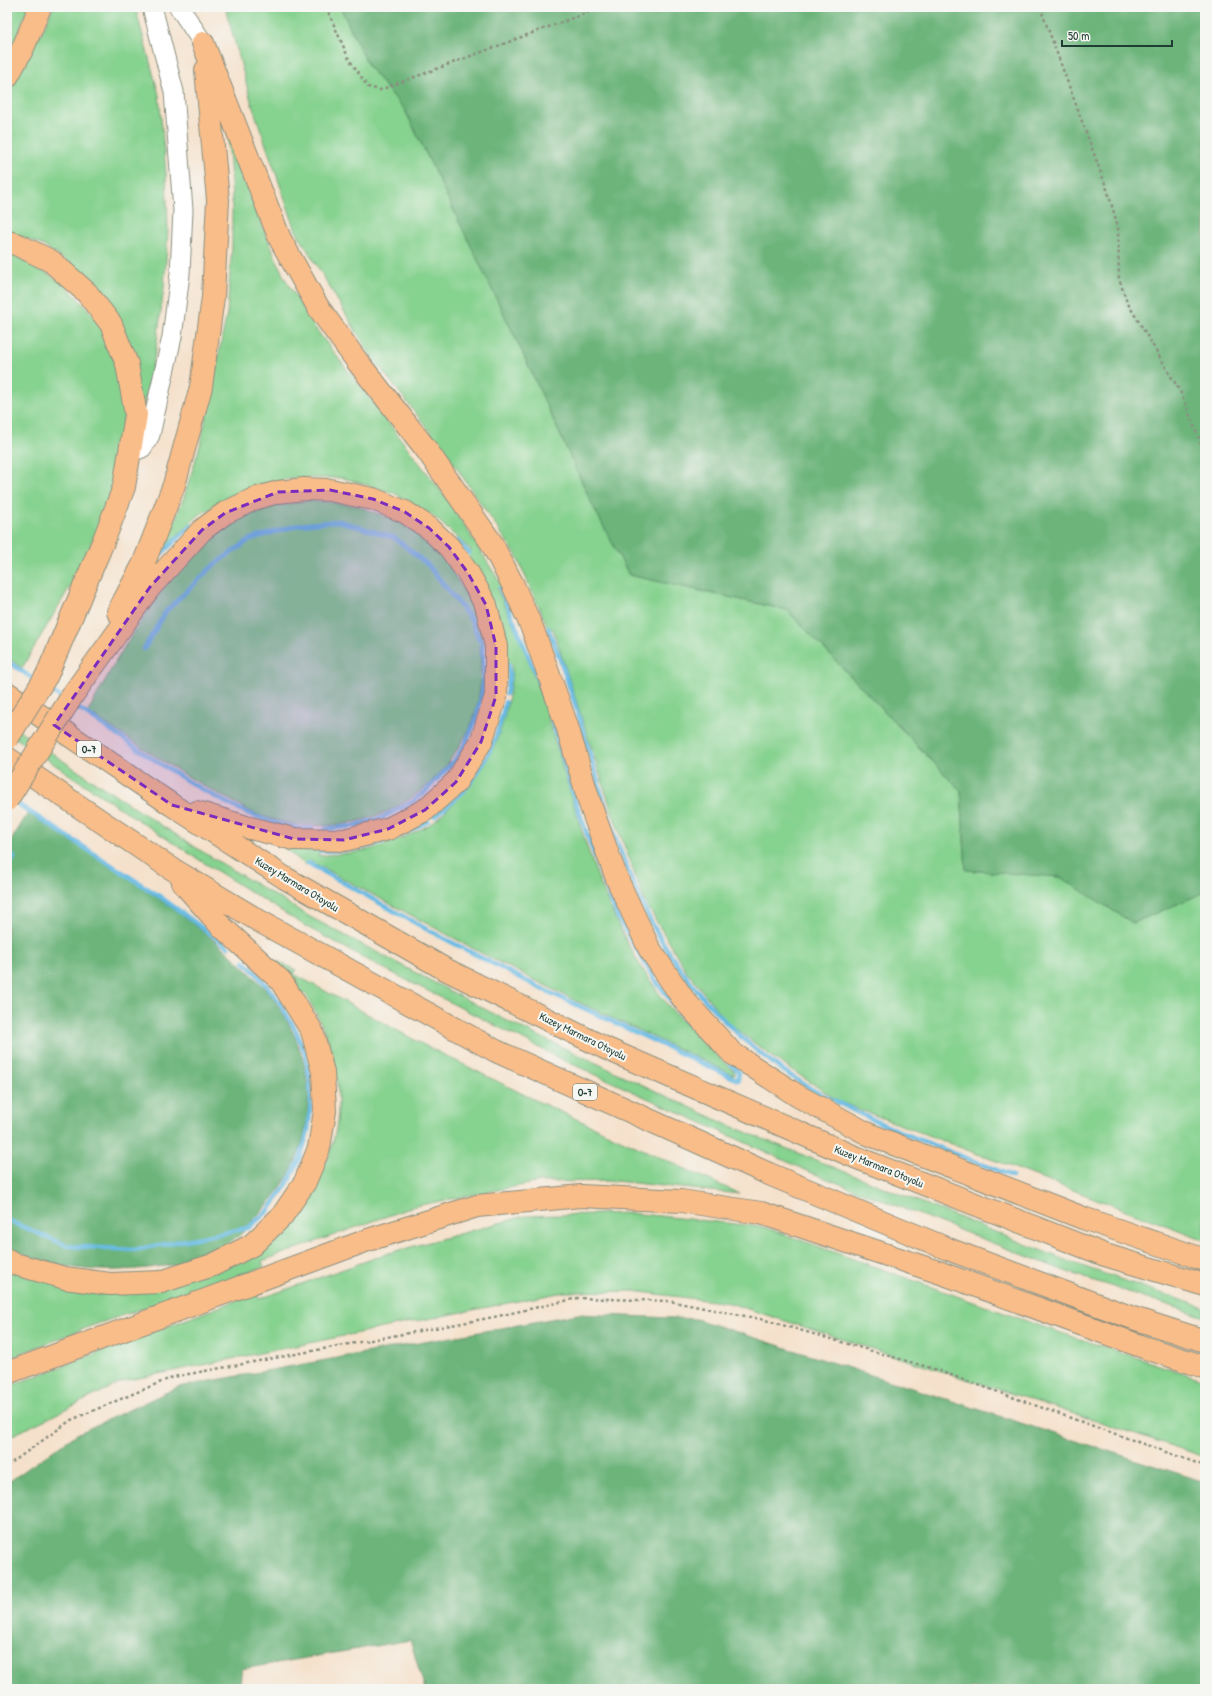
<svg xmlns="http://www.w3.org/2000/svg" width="1212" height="1696" viewBox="0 0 1212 1696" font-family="'Patrick Hand',sans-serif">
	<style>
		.green { fill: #86d28f; stroke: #528862 }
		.forest { fill: #6cb47a; stroke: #467857 }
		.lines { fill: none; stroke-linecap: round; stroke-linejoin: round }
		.stream { stroke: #68bbe4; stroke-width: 4.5 }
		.minor-casing { stroke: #8a8f80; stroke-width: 21 }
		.highway-casing { stroke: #8a8f80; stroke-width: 24 }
		.path { stroke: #8a8f80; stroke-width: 2.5; stroke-dasharray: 3 3; stroke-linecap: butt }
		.minor { stroke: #fff; stroke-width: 19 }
		.highway { stroke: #f9bd89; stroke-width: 22 }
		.highway-bridge-casing { stroke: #8a8f80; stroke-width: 24; stroke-linecap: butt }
		.highway-bridge { stroke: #f9bd89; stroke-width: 22 }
		.marked { fill: #7b2cbf; fill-opacity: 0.2; stroke: #7b2cbf; stroke-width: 3; stroke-dasharray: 8 5; stroke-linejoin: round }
		.labels { text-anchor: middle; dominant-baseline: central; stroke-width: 4; stroke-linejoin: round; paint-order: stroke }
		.shield { fill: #f6f6f2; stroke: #60746d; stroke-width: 1 }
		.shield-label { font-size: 10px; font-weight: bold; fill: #1f3d34 }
		.street-label { font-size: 11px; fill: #1f3d34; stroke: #f6f6f2 }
	</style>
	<rect width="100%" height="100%" fill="#f6f6f2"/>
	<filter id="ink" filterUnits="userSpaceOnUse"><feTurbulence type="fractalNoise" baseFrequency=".025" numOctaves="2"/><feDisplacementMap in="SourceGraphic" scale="8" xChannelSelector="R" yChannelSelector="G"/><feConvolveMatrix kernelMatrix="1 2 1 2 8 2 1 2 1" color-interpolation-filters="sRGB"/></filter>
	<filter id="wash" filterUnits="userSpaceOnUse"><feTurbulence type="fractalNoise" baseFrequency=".012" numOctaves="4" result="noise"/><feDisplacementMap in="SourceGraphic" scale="16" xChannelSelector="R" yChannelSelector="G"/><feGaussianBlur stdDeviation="0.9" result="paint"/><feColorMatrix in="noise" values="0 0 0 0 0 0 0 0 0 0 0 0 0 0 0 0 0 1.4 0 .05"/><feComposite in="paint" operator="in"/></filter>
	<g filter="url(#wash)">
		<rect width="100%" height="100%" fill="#f5e1cb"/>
		<path class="green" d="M7,7H28L14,44L7,55Z
			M53,7H135L159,95L166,173L168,231L164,288L156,349L143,410L110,311L78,269L44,246L7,231V90L42,32Z
			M225,7H340L369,67L405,110L518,343L593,506L629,575L787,610L961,791L966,870L1060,877L1133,923L1205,892V1240L840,1102L771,1056L726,1021L685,969L645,902L613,815L553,629L548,628L516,555L443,448L371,356L296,231L253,108Z
			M228,132L254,206L283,275L315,328L451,504L503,587L497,589C509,614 521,640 531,667C569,772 586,885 649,979C672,1015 704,1044 735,1072L734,1075L576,1001L491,958L310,861L306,865L284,848L320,851L318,856C339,854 362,853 381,846C397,841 414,833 429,825C435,821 441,815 447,809C490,772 510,721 512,664L507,663L468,555L471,550L432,515L394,493L343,478H292L258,486L226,499L199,515L165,547L184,497L201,442L227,313L232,246V200Z
			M7,253L30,263L64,284L100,322L117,362L125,408L116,490L84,563L22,668L7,657Z
			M311,500L358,506L399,522L440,551L469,600L485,644L480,645C481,670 482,696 473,720C471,727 466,735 462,741C423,814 339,842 262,816C249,812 237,803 224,797C177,772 133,741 88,712C118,656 150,599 194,553C208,538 224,524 242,516C264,507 288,504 311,500Z
			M7,722L78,771L198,849L310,917L511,1023L728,1125L1070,1262L1205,1308V1317L1070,1273L812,1173L559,1058L377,965L307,927L193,856L73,777L7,732Z
			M277,961L296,970L294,974L422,1044L535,1100L740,1194L615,1181L539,1182L415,1206L262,1261L264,1267L91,1326L7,1359V1268L85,1291L267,1245C274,1239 282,1233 288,1227C311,1203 329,1162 336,1129C340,1108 338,1078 333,1057C328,1034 316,1013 305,993L300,996Z
			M631,1213L764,1227L1046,1328L1205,1380V1457L1100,1422L729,1303L632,1291L564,1292L412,1322L124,1381L7,1438V1387L256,1293L259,1299L389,1253L525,1216Z"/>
		<path class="forest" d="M340,7H1205V892L1133,923L1060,877L966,870L961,791L787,610L629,575L593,506L518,343L405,110L369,67Z
			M28,813C97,859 172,901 233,957C250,973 268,989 280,1009C325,1080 316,1159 255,1218C250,1223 247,1229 242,1233C237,1238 230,1242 225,1245C212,1253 194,1259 179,1264C172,1266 163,1266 155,1267C118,1272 77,1272 41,1260C29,1257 18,1250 7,1246V844H9Z
			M578,1314L696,1319L1205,1482V1689H425L410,1640L242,1669L239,1689H7V1483L77,1434L178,1387Z"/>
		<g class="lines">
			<path class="stream" d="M457,541L469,553
				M162,553L180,536L192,526
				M500,588L536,674L552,719L573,795L606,887L618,918L655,980L691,1026L710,1044
				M548,628C583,713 599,806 636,890C670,971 731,1039 805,1085C815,1092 827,1097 839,1103C894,1132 954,1153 1012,1176
				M144,649L166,611L215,564L251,539L298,525L339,521L395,538L428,565L470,618L482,645L484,674L482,693L476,720L465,744L455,760L426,791L412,802L381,818L354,826L325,829
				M7,661L36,681
				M46,687L63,699
				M506,694L509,677L508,664
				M73,705C114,732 153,761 196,786C231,806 270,828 312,829
				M13,801L162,898L228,947
				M434,816C444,808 455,800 464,790C485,767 500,732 505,702
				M320,851C360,851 393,841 428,821
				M308,863L428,930L538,987L738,1080L739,1072L730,1063
				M7,869L14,857
				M7,1220L68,1246L134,1250L248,1228L268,1211L286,1186L300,1159L308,1131L311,1101L310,1080L305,1053L295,1029L280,1003L257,974L244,962"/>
		</g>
	</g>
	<g filter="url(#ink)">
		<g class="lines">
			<defs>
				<path id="minor" d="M179,7L203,43
					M130,452L142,448L150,435L172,337L180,274L183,210L174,92L152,7"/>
				<path id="highway" d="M203,43L280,239L318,307L357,361L426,449L491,542L513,585L533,630L567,726L590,804L617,879L649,948L684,1000L732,1053L798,1096L868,1134L1083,1218L1205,1260
					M7,77L23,48L40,7
					M7,242L16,244L51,261L87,293L111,324L127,364L136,415L124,487L105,537L47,675
					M118,612L143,565L174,485L201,387L213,297L218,200L206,70
					M7,693L172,805L285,878L443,968L607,1049L855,1157L1105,1255L1205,1285
					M74,693L150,587L202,530L225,513L254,499L278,492L304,489L330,490L373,499L405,512L429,528L449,547L468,573L486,605L496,646V696L481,742L456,782L425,810L388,829L344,840L294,839L250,828L197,812
					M7,758L169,867L261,922L496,1051L769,1174L948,1249L1133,1318L1205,1341
					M7,1260L15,1264L65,1278L110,1284L161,1282L213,1265L252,1245L282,1216L305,1182L319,1148L325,1111L323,1072L312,1031L281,981L220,925L183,883
					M7,1373L368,1240L477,1206L581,1196L681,1201L761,1213L941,1273L1146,1348L1205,1367"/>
			</defs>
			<use href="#minor" class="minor-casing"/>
			<use href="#highway" class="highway-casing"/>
			<path class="path" d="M326,7L349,59L368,87L380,90L602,7
				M1040,7L1108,192L1118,227L1119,279L1127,302L1181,393L1205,454
				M7,1466L71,1420L173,1377L494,1317L578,1298L669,1301L765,1320L931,1368L1205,1466"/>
			<use href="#minor" class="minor"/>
			<use href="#highway" class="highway"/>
			<defs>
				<path id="highway-bridge" d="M7,739L47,675
					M7,800L74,693"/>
			</defs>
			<use href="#highway-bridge" class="highway-bridge-casing"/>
			<use href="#highway-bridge" class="highway-bridge"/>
		</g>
	</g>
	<path class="marked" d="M330,490L373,499L405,512L429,528L449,547L468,573L486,605L496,646V696L481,742L456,782L425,810L388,829L344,840L294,839L172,805L54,725L150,587L202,530L225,513L278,492Z"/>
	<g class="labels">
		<g class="shield">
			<rect x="77" y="741" width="24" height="16" rx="3"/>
			<rect x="573" y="1084" width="24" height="16" rx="3"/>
		</g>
		<g class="shield-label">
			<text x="89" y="749">O-7</text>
			<text x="585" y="1092">O-7</text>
		</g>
		<g class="street-label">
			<text transform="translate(297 884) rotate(31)">Kuzey Marmara Otoyolu</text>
			<text transform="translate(583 1036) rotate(26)">Kuzey Marmara Otoyolu</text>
			<text transform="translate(879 1166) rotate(22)">Kuzey Marmara Otoyolu</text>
		</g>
	</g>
	<rect width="1212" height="1696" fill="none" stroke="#f6f6f2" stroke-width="24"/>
	<path d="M1062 40v6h110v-6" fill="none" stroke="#1f3d34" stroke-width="2"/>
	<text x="1068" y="40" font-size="12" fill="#1f3d34" stroke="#f6f6f2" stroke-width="3" paint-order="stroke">50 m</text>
</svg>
